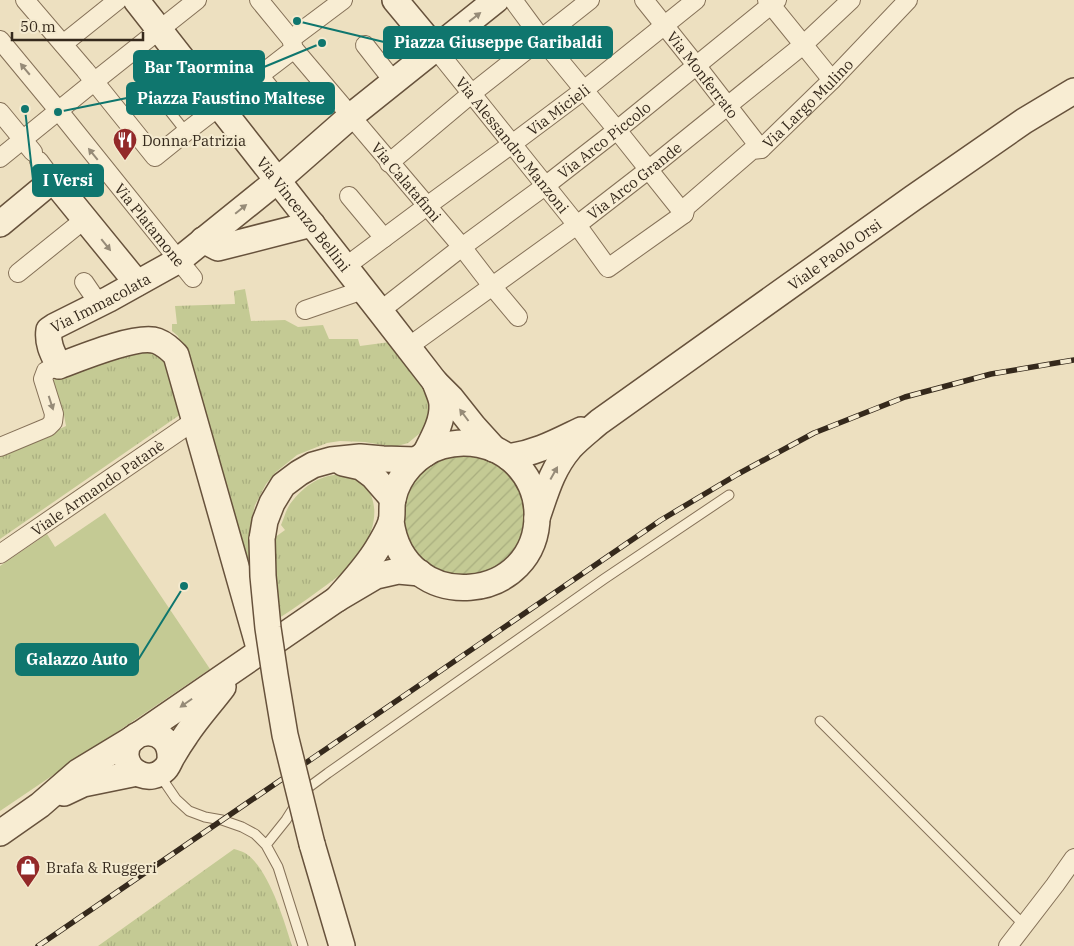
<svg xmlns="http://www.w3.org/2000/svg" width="1074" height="946" viewBox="0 0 1074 946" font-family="'IBM Plex Serif',serif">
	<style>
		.grass { fill: url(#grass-tufts) }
		.park { fill: #c4ca94 }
		.garden { fill: url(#garden-furrows) }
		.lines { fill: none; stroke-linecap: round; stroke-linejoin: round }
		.lane-casing { stroke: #857158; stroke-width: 11 }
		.street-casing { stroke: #857158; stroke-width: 20 }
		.secondary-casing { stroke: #67523c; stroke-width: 28 }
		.lane { stroke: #f8edd3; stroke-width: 9 }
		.street { stroke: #f8edd3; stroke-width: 18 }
		.secondary { stroke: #f8edd3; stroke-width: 25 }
		.rail-casing { stroke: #35291c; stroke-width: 5.5 }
		.rail { stroke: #f4eacf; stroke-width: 4; stroke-dasharray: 11; stroke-linecap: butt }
		.secondary-bridge-casing { stroke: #67523c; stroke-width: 28; stroke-linecap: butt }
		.secondary-bridge { stroke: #f8edd3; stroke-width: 25 }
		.oneway { fill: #968b78 }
		.labels { text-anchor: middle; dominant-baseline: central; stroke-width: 4; stroke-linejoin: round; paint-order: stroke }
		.street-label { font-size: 15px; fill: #35291c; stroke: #f4eacf }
		.poi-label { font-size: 15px; fill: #35291c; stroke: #f4eacf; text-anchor: start }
		.leader { fill: none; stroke: #0f766e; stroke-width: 2 }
		.callout-dot { fill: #0f766e; stroke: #f4eacf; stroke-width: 2 }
		.callout { fill: #0f766e; stroke: #0f766e; stroke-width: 2 }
		.callout-label { font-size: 16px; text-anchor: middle; font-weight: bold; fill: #fff }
	</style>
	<defs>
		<pattern id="grass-tufts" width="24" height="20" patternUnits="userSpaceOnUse" patternTransform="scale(1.25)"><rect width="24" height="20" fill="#c4ca94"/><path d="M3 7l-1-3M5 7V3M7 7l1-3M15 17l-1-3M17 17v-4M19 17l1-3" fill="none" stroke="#a9ae7f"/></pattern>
		<pattern id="garden-furrows" width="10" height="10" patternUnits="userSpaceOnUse" patternTransform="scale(1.25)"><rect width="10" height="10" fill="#c4ca94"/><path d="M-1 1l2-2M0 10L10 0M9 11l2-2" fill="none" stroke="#a9ae7f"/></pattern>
	</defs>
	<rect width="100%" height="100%" fill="#ede0c0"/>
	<path class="grass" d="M245,289L251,321L285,320L298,327L323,325L329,339H358L360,346L390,342L428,389L431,401L430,412L427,424L419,434L408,443L394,447L365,442L340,441L327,443L297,455L276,472L266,484L255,505L251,522L250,539L274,538L285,530L281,525C284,518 286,510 290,504C333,445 404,482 361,553C351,568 336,578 321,589C302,603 282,617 261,629L236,526L178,336L172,331V324H177L175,306L235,304L234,291Z
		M150,349L166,360L181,414L0,539V457L66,426L64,415L53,380L112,354Z
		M234,849C237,850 242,851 245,853C268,867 284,920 292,946H98Z"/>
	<path class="park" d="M105,513L210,669L0,811V566L47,534L55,547Z"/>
	<path class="garden" d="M470,451L508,468L528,504L521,545L491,573L449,577L430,568L415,554L401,515L405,494L415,475L430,462Z"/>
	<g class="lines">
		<defs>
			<path id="lane" d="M164,104L186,132
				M820,721L1024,925
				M159,774L176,799L189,811L205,817L222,820L242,827L255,834L266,845L278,867L303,946
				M266,845L286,820L305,790L328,773L604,579L729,495"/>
			<g id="street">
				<path d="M25,0L85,70L155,157L186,132L294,49"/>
				<path id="s1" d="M259,0L291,39L294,49L462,247L492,286L518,317"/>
				<path d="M513,0L541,38L617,130L684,214"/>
				<path id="s2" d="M644,0L696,65L761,149"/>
				<path d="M767,0L832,80"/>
				<path d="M291,39L343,0"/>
				<path id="s3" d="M0,40L58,110L193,278"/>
				<path d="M63,44L118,0"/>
				<path d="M365,45L394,82"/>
				<path id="s4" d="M435,48L577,225L608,268L684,214L686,207L752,150L761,149L832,80L908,0"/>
				<path d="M259,75L283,105"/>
				<path d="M0,112L33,152"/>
				<path d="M0,158L95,81L197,0"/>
				<path d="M39,161L53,180"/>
				<path d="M389,163L471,94L590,0"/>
				<path d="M349,196L384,238"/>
				<path id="s5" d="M345,267L427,206L512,144L584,90L696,0"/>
				<path d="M18,273L85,219"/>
				<path d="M84,282L99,304"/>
				<path d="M305,310L363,290"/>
				<path id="s6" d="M380,311L462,247L545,186L617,130L777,0"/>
				<path id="s7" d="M408,347L577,225L648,170L803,45L851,0"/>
				<path d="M0,447L48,427L53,422L54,414L43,379L46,371L59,366"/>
				<path id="s8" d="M0,554L194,421"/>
				<path d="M1008,946L1055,885L1074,858"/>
			</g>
			<g id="secondary">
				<path id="s9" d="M136,0L380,311L435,382L451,398L474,427L494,449"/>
				<path d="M395,0L435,48"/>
				<path d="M0,224L53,180L137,283"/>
				<path d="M203,240L218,248L312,224"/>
				<path d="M425,454C432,440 443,422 442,405C442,398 437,389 435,382"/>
				<path d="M508,457C536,453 556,442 581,430"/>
				<path d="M343,463L361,467L373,476L393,499"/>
				<path id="s10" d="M537,518C546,492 552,469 570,448C579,438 590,430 599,422L913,198L1024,121L1074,91"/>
				<path d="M262,539L265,521L272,503L283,485L299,473L313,465L331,460L360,457L383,459L416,460"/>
				<path d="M337,599C351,583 366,567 377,549C382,541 388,531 391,522C393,515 391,506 393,499C398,475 418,453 442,446C466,439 494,444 513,461C527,474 536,492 537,511C541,605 403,617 391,521"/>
				<path id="s11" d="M260,651L176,355C170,349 165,344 157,341C138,334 80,358 59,366C53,354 47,344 49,330L55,326L109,299L179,260L278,180L351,116L496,0"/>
				<path d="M140,734L337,599L376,576L398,571L420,573"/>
				<path d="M170,760C173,723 124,726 126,756C128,774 151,783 164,770C168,767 169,762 172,757C176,750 181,742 186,735C197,718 211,703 223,687"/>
				<path d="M64,793L83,784L137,773"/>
				<path d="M0,833L40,805L78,772L134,738"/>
				<path d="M312,844L342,946"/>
			</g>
		</defs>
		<use href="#lane" class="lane-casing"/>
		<use href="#street" class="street-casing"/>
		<use href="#secondary" class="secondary-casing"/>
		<use href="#lane" class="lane"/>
		<use href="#street" class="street"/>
		<use href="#secondary" class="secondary"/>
		<defs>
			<path id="rail" d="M38,946L661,520L738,474L814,433L905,397L991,374L1074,360"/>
		</defs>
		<use href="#rail" class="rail-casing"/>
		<use href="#rail" class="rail"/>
		<defs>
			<path id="secondary-bridge" d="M262,539L263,576L268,628L275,675L285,735L312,844"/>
		</defs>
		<use href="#secondary-bridge" class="secondary-bridge-casing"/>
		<use href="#secondary-bridge" class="secondary-bridge"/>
	</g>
	<defs><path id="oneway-solid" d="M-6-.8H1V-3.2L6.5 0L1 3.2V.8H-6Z" transform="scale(1.25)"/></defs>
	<g class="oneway">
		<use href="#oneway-solid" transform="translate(475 17) rotate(-38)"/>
		<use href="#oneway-solid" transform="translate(25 69) rotate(-130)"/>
		<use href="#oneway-solid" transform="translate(93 154) rotate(-129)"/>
		<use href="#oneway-solid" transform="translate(241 209) rotate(-39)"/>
		<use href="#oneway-solid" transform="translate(106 245) rotate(51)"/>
		<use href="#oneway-solid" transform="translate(51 403) rotate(72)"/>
		<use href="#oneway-solid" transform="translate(464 415) rotate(-127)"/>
		<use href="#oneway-solid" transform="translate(554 473) rotate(-61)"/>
		<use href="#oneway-solid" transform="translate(186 703) rotate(145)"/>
	</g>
	<defs>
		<symbol id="restaurant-pin" viewBox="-11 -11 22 30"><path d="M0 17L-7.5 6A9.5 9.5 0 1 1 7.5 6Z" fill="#932929" stroke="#f4eacf"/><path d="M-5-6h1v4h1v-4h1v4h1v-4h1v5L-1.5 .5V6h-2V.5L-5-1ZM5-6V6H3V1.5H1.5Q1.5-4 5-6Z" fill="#fff"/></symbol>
		<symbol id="shop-pin" viewBox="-11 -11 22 30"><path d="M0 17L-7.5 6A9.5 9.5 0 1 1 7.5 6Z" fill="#932929" stroke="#f4eacf"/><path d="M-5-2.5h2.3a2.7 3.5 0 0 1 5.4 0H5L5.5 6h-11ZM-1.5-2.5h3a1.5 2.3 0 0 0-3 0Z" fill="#fff"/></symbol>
	</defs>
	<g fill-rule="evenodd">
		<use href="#restaurant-pin" x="111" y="126" width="28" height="38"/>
		<use href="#shop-pin" x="14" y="853" width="28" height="38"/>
	</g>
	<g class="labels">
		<g class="street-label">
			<text stroke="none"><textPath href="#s2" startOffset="95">Via Monferrato</textPath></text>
			<text stroke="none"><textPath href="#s4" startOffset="542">Via Largo Mulino</textPath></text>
			<text stroke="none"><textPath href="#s5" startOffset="265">Via Micieli</textPath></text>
			<text stroke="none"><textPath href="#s6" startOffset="282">Via Arco Piccolo</textPath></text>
			<text stroke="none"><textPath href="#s4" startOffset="124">Via Alessandro Manzoni</textPath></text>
			<text stroke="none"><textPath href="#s7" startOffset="281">Via Arco Grande</textPath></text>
			<text stroke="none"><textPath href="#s1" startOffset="235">Via Calatafimi</textPath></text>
			<text stroke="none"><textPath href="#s9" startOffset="272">Via Vincenzo Bellini</textPath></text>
			<text stroke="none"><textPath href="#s3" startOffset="238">Via Platamone</textPath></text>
			<text stroke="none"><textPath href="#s10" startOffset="406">Viale Paolo Orsi</textPath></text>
			<text stroke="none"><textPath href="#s11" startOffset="530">Via Immacolata</textPath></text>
			<text stroke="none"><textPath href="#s8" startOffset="118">Viale Armando Patanè</textPath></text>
		</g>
		<g class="poi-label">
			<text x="142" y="140">Donna Patrizia</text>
			<text x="46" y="867">Brafa &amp; Ruggeri</text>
		</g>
	</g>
	<path class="leader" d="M297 21L384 42M322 43L264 67M58 112L127 98M25 109L33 180M184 586L138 660"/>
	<g class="callout-dot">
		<circle cx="297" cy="21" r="5"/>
		<circle cx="322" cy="43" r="5"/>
		<circle cx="58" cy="112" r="5"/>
		<circle cx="25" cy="109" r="5"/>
		<circle cx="184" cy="586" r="5"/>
	</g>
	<g class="callout">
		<rect x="384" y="27" width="228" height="31" rx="5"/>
		<rect x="134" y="51" width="130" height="31" rx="5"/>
		<rect x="127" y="83" width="207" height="31" rx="5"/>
		<rect x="33" y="165" width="70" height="31" rx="5"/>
		<rect x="16" y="644" width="122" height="31" rx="5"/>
	</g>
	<g class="callout-label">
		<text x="498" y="48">Piazza Giuseppe Garibaldi</text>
		<text x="199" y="73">Bar Taormina</text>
		<text x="231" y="104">Piazza Faustino Maltese</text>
		<text x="68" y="186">I Versi</text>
		<text x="77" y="665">Galazzo Auto</text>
	</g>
	<path d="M12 32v8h131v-8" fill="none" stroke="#35291c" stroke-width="2.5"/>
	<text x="20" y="32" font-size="15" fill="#35291c" stroke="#f4eacf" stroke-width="4" paint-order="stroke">50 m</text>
</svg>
